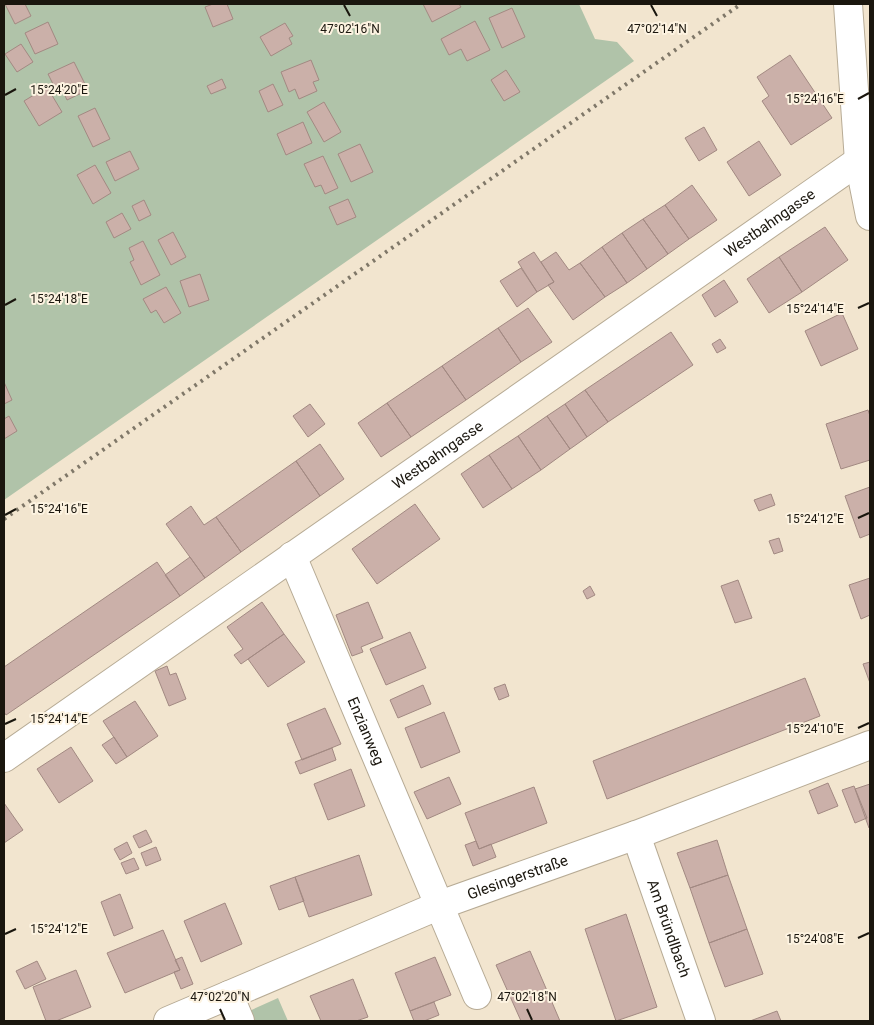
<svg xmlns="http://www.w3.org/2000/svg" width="874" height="1025" viewBox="0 0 874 1025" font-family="Roboto,sans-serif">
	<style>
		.green { fill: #b0c3a9 }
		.building { fill: #cbb0a9; stroke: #a28982 }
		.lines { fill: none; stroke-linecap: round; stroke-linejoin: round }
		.minor-casing { stroke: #b7ab95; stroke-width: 30 }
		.minor { stroke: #fff; stroke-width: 28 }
		.rail { stroke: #7f7768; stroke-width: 4; stroke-dasharray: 2.5 5; stroke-linecap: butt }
		.ticks { fill: none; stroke: #1a160e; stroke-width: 2 }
		.labels { text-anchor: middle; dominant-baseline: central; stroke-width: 4; stroke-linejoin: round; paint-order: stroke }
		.street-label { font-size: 15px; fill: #1a160e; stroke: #fdf3e1 }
		.ticks-label { font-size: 12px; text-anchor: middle; fill: #1a160e; stroke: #fdf3e1; stroke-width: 4; stroke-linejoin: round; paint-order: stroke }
	</style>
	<rect width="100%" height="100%" fill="#f2e5cf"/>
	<path class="green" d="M4,4H579L595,39L617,42L634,61L4,500Z
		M278,998L288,1021H240L236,1017Z"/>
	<path class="building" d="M5,4H25L31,16L15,24Z
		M213,4H227L233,19L213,27L205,7Z
		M423,4H459L461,7L432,22Z
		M512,8L525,37L502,48L489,18Z
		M475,21L490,50L467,61L461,49L449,55L441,39Z
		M48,22L58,44L35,54L25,33Z
		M285,23L293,36L289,38L292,44L271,56L260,37Z
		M21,44L33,62L17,72L5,54Z
		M790,55L832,118L791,145L762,101L769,96L757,77Z
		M311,60L319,80L313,82L317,91L299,99L295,89L289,92L281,72Z
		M74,62L88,90L67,100L60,85L55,88L48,74Z
		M506,70L520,92L504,101L491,80Z
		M222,79L226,88L211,94L207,86Z
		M273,84L283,105L268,112L259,91Z
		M47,87L62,112L39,126L24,101Z
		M324,102L341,132L324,142L307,112Z
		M95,108L110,139L93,147L78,116Z
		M303,122L312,143L286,155L277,134Z
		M704,127L717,150L699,161L685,138Z
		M759,141L781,175L749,196L727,162Z
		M360,144L373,172L351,182L338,154Z
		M130,151L139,169L115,181L106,162Z
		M323,156L338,188L325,194L321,185L315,187L304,164Z
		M95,165L111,193L93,204L77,175Z
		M692,185L717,220L689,239L665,205Z
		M348,199L356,217L337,225L329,207Z
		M144,200L151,215L139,221L132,206Z
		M665,205L689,239L668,254L643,219Z
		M122,213L131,229L114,238L106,222Z
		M643,219L668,254L647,269L622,233Z
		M825,227L848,260L802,292L779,257Z
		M173,232L186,257L171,265L158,240Z
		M622,233L647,269L627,283L602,247Z
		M143,241L160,275L141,285L130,262L134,260L129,248Z
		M602,247L627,283L605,297L580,263Z
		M534,252L554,282L537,292L518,262Z
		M556,252L569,270L580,263L605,297L573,320L548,285L554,282L541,262Z
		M779,257L802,292L769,313L747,279Z
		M521,268L537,292L517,307L500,281Z
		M200,274L209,300L189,307L180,281Z
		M724,280L738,302L715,317L702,295Z
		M166,287L181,313L164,323L156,310L151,313L143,299Z
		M528,308L552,342L521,362L498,328Z
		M842,313L858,349L821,366L805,331Z
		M498,328L521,362L466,400L442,366Z
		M671,332L693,365L608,422L585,390Z
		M720,339L726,348L717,353L712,344Z
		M442,366L466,400L411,437L387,403Z
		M4,382L12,400L4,404Z
		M585,390L608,422L587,437L565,404Z
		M387,403L411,437L381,457L358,423Z
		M310,404L325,424L308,437L293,416Z
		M565,404L587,437L570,449L547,416Z
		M868,410L870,416V460L841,469L826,424Z
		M9,416L17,431L4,439V419Z
		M547,416L570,449L541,470L518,436Z
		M518,436L541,470L512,489L489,455Z
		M320,444L344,479L320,496L296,461Z
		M489,455L512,489L483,508L461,474Z
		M296,461L320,496L241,552L216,517Z
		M870,487V534L860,538L845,496Z
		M771,494L775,505L759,511L754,500Z
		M415,504L440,539L377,584L352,549Z
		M191,506L204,525L216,517L241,552L205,578L166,524Z
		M779,538L783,551L774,554L769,541Z
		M190,557L205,578L180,596L165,575Z
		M157,562L180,596L6,715L4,712V667Z
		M870,578V615L861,619L849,585Z
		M738,580L752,618L735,623L721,586Z
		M590,586L595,595L587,599L583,591Z
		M262,602L284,634L241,664L234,655L243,649L227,627Z
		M368,602L383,638L361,647L363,652L352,656L336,615Z
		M410,632L426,668L386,685L370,649Z
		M284,634L305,662L268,687L248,659Z
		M870,662V683L863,664Z
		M167,666L170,675L176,673L186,699L169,706L155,671Z
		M805,678L820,716L607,799L593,761Z
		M505,684L509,696L499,700L494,688Z
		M423,685L431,704L398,718L390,700Z
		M135,701L158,736L127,757L103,721Z
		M325,708L341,744L302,760L287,724Z
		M444,712L460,752L421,768L405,728Z
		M114,737L127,757L116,764L102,745Z
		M71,747L93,781L59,803L37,769Z
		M332,748L336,760L300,774L295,762Z
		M351,769L365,806L328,820L314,784Z
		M449,777L461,804L427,819L414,792Z
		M828,783L838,806L818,814L809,791Z
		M870,784V828H869L855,789Z
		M854,786L867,818L855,823L842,790Z
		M534,787L547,823L479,849L465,813Z
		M4,803L23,830L4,843Z
		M146,830L152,842L139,848L133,836Z
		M717,840L728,875L690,888L677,853Z
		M476,841L479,849L491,844L496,857L473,866L465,845Z
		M127,842L132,853L120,860L114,849Z
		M156,847L161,860L146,866L141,853Z
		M359,855L372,895L309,917L295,877Z
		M134,858L139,869L126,874L121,863Z
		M728,875L747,929L709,943L690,888Z
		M295,877L304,901L279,910L270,886Z
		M120,894L133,928L114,936L101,902Z
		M225,903L242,944L201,962L184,921Z
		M626,914L657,1007L616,1021L585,929Z
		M747,929L763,974L725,987L709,943Z
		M163,930L180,970L125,993L107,953Z
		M530,951L560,1021H521L496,965Z
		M182,957L193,984L181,989L174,972L180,970L175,960Z
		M435,957L451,995L410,1011L395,973Z
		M37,961L46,979L25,989L16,971Z
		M76,970L91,1007L56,1021H46L33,987Z
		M353,979L368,1017L356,1021H321L310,996Z
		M434,1002L439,1015L424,1021H414L410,1011Z
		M777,1011L781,1021H750Z"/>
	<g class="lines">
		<defs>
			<g id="minor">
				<path d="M848,4L859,161L870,216"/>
				<path id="s1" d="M292,556L477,995"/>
				<path id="s2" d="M4,758L870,153"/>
				<path id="s3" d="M636,835L701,1021"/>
				<path d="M229,995L240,1021"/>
				<path id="s4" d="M168,1021L440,905L636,835L870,745"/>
			</g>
		</defs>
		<use href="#minor" class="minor-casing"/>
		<use href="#minor" class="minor"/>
		<path class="rail" d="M4,519L741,4"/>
	</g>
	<path class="ticks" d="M344,5L350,16M651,5L657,16M5,95L16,89M858,99L869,93M5,305L16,299M858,308L869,303M5,515L16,509M858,518L869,513M5,724L16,719M858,728L869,723M5,934L16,929M858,938L869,933M220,1009L225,1020M527,1009L532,1020"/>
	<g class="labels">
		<g class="street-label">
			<text stroke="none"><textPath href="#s2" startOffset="934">Westbahngasse</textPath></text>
			<text stroke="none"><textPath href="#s2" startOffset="529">Westbahngasse</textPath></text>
			<text stroke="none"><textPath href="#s1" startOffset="190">Enzianweg</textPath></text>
			<text stroke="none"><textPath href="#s4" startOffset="378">Glesingerstraße</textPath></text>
			<text stroke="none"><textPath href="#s3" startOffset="99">Am Bründlbach</textPath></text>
		</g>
	</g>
	<g class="ticks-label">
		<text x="350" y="33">47°02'16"N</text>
		<text x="657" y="33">47°02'14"N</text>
		<text x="59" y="94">15°24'20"E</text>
		<text x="815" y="103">15°24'16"E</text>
		<text x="59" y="303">15°24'18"E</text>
		<text x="815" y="313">15°24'14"E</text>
		<text x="59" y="513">15°24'16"E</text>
		<text x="815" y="523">15°24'12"E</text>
		<text x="59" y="723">15°24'14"E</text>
		<text x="815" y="733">15°24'10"E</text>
		<text x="59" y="933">15°24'12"E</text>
		<text x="815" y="943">15°24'08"E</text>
		<text x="220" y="1001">47°02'20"N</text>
		<text x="527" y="1001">47°02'18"N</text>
	</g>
	<rect width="874" height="1025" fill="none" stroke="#1a160e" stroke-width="10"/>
</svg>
